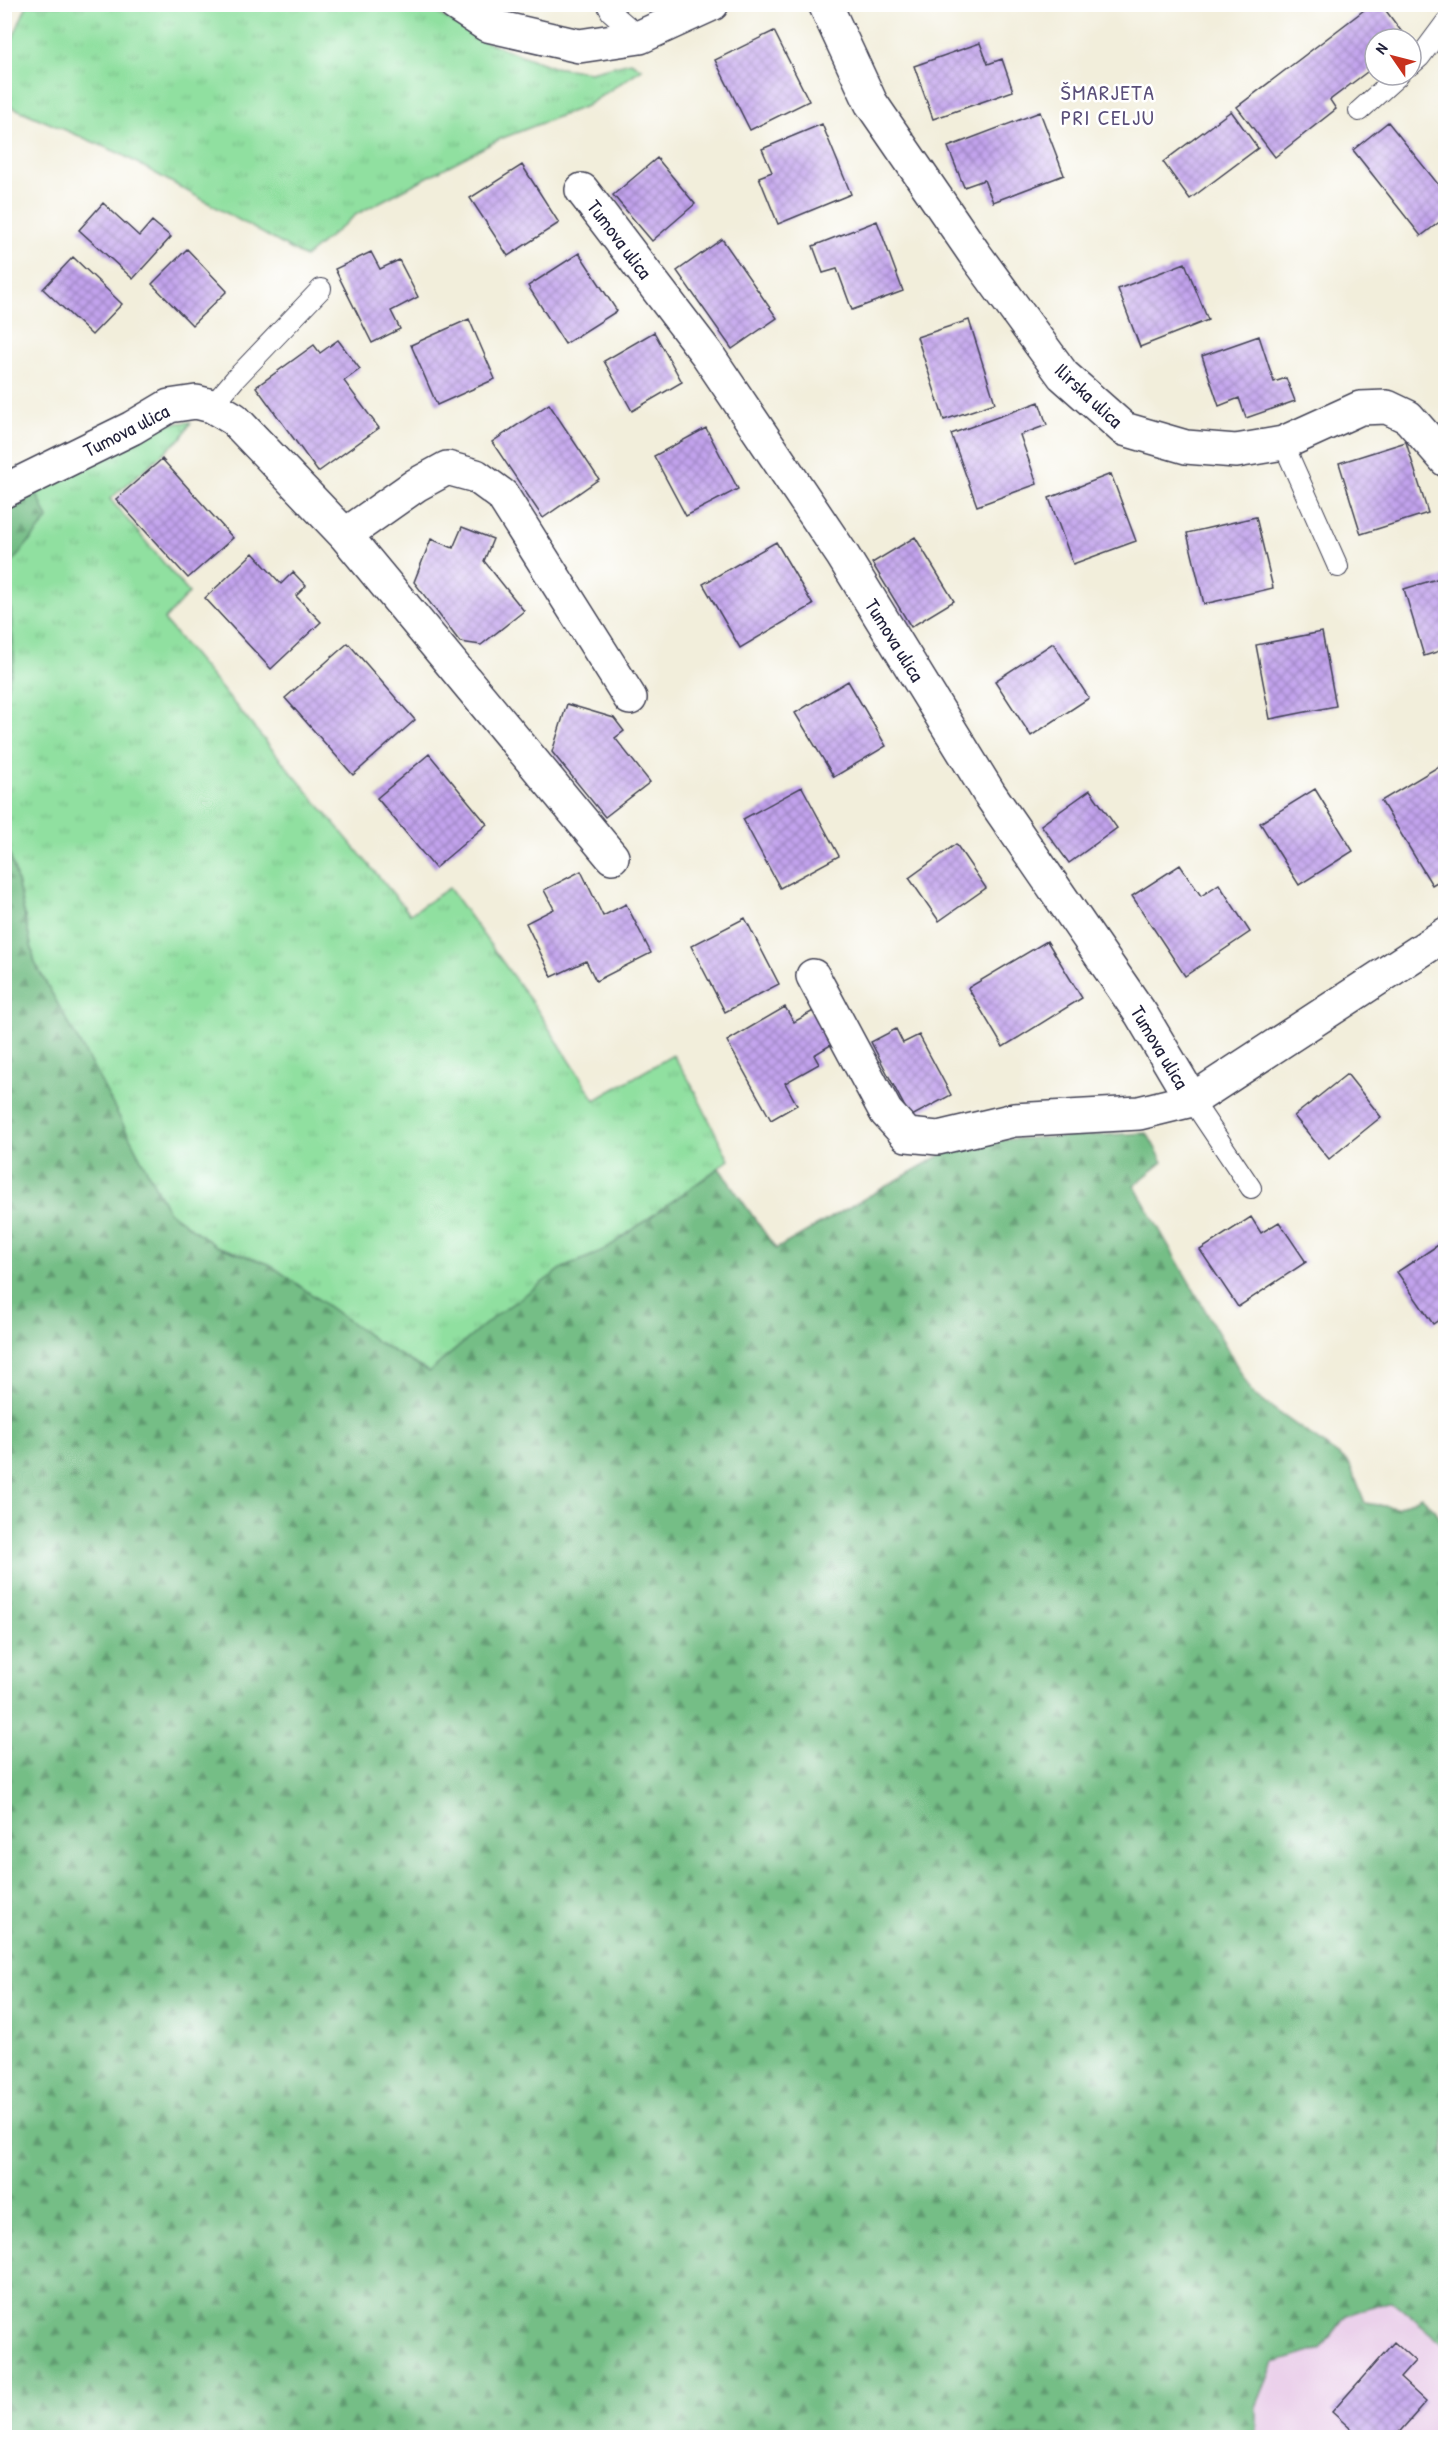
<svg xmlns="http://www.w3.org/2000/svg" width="1450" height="2442" viewBox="0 0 1450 2442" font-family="'Patrick Hand',sans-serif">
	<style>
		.built { fill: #ebd1eb }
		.grass { fill: url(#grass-tufts); stroke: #59816e; stroke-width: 1.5 }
		.forest { fill: url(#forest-firs); stroke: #4b7060; stroke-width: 1.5 }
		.building { fill: url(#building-cross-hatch) }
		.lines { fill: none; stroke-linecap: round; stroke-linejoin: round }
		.lane-casing { stroke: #414153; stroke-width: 22 }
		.street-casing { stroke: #414153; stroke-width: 36 }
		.lane { stroke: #fff; stroke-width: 20 }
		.street { stroke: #fff; stroke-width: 33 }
		.labels { text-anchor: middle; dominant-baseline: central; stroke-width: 5; stroke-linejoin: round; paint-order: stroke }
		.street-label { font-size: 20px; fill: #22223b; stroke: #fff }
		.quarter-label { font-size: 22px; letter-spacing: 1.5px; fill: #5a4f79; stroke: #fff }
	</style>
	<defs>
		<pattern id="grass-tufts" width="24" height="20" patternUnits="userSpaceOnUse" patternTransform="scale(1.5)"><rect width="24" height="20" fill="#90e0a0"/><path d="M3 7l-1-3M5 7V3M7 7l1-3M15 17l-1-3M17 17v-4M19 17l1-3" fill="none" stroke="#7cc08b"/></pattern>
		<pattern id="forest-firs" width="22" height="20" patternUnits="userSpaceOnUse" patternTransform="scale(1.5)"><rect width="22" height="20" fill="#74be86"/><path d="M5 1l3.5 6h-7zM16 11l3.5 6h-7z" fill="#5f9a6f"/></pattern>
		<pattern id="building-cross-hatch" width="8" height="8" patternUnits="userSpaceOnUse" patternTransform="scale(1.5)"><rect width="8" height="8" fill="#c2a3ed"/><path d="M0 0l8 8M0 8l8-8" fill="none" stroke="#9d84c1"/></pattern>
	</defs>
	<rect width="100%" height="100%" fill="#fff"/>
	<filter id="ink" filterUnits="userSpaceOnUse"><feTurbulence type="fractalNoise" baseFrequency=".0167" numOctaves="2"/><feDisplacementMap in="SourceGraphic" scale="12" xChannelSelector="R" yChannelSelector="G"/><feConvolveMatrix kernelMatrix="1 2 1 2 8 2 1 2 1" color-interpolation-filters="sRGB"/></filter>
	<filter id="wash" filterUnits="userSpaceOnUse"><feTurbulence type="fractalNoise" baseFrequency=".008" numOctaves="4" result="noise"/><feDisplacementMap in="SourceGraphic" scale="24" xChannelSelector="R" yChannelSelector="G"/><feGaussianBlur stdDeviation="1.35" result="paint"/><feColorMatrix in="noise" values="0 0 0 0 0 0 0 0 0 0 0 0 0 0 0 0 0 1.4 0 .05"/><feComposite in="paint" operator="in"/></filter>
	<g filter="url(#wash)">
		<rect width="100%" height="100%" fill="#f2eedb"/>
		<path class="built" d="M1391,2300L1445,2346V2437L1256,2438V2407L1274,2363L1321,2349L1347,2315Z"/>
		<path class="grass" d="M27,5H424L486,42L553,67L590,72L631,62L642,69L586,106L500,139L357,214L305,257L121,154L5,104V56Z
			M191,422L182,437L110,499L189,593L164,620L410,914L449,888L536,1008L595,1100L673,1055L689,1080L729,1160L603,1251L563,1268L495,1316L429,1372L379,1343L269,1264L216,1246L168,1211L101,1082L35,963L15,872L5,839V695L14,661L8,567L48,519L36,492L168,424Z"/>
		<path class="forest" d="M36,492L48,519L8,567L14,661L5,695V505Z
			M4,839L15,872L35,963L101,1082L168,1211L216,1246L269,1264L379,1343L429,1372L495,1316L563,1268L603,1251L719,1168L776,1249L955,1147L992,1140L1147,1133L1163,1162L1134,1185L1253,1394L1349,1463L1365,1503L1397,1508L1421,1496L1436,1511L1445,1535V2346L1391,2300L1347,2315L1321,2349L1274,2363L1256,2407V2437H5Z"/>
		<g id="blocks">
			<path class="building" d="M1372,4H1381L1407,39H1375V66L1330,100L1336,109L1275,157L1237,107Z
				M774,31L809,101L750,130L715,60Z
				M980,43L988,64L1002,59L1013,91L933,119L914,66Z
				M1231,111L1258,148L1190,199L1163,162Z
				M1040,112L1064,175L993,202L984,180L964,187L948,147Z
				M1388,122L1446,194V217L1421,236L1353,150Z
				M822,124L851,194L778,224L759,177L772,172L762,149Z
				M657,158L695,204L652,241L613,195Z
				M522,165L559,223L508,256L470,198Z
				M103,203L139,236L152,221L171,237L133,279L79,230Z
				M877,221L903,291L852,310L837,269L823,273L813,246Z
				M722,239L777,318L732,349L677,271Z
				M187,249L227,291L192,325L152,284Z
				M371,252L380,269L399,260L418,297L391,311L400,329L372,343L335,269Z
				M579,253L617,311L565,344L528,286Z
				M73,257L122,304L92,335L43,289Z
				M1185,263L1208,320L1140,347L1118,289Z
				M469,319L495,379L437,405L411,345Z
				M969,320L995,403L944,420L917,337Z
				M654,332L682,382L632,411L604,361Z
				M1259,336L1274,382L1286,378L1295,401L1246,418L1239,398L1219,406L1202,356Z
				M338,340L360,369L344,381L379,428L318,472L256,387L314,345L320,353Z
				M1039,402L1047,425L1020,435L1037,484L977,506L951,434Z
				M549,404L599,479L543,518L492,442Z
				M706,428L738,489L686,516L654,456Z
				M1406,442L1428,513L1361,534L1339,463Z
				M162,459L233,538L188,578L116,499Z
				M1111,474L1136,541L1073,564L1049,498Z
				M1256,517L1273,588L1204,604L1187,533Z
				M462,527L493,539L484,561L524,611L481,645L460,642L414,582L431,539L453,548Z
				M915,537L954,601L911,627L872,563Z
				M776,542L813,605L740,648L703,584Z
				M253,553L281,584L293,572L306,586L296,596L321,622L271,669L205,598Z
				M1446,576V649L1424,656L1404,589Z
				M1322,632L1336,706L1270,719L1256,645Z
				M348,643L415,720L353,775L285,698Z
				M1053,643L1089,698L1031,736L995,681Z
				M848,681L886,746L834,777L795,713Z
				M567,704L614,718L624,731L615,738L650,782L605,817L552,752Z
				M429,754L487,824L435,868L377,798Z
				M1446,762V877L1432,885L1381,801Z
				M802,787L839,856L780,888L743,819Z
				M1315,789L1353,851L1299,885L1260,823Z
				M1090,790L1117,828L1069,863L1041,825Z
				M956,844L986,888L939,921L909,878Z
				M1180,865L1201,896L1219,884L1250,932L1185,976L1132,896Z
				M581,871L603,916L626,904L651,953L596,981L586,961L552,977L526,923L554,909L544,890Z
				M745,918L779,984L725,1012L691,946Z
				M1047,941L1082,998L1003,1047L968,988Z
				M785,1007L794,1022L815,1010L834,1043L814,1055L819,1064L785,1083L797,1105L771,1120L727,1041Z
				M896,1029L903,1043L919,1035L951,1095L910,1117L871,1042Z
				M1347,1074L1381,1117L1329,1159L1294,1116Z
				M1251,1217L1261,1233L1279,1222L1306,1262L1238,1307L1200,1250Z
				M1446,1240V1315L1433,1324L1397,1272Z
				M1394,2342L1415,2361L1400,2378L1426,2402L1394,2438H1361L1332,2412Z"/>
		</g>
	</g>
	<g filter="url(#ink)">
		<use href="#blocks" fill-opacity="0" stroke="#414153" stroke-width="1.5"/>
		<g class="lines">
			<defs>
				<path id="lane" d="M607,4L611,12L640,37
					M1411,65L1420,57L1446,22
					M1359,111L1399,75
					M212,406L235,379L321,289
					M1283,443L1338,567
					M1192,1100L1251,1188"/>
				<path id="street" d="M455,4L487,25L579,46L640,37L712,4
					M825,4L871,103L974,253L1063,375L1124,429L1186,447L1236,451L1283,443L1360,408L1387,407L1408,417L1446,460
					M582,190L707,354L843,556L989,793L1141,1014L1192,1100
					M4,491L132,428L169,406L196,402L212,406L234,419L345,535L612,857
					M345,535L416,485L447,468L476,476L502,495L630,698
					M813,976L886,1112L907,1135L938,1138L1014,1120L1139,1113L1192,1100L1446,934"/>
			</defs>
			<use href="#lane" class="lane-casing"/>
			<use href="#street" class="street-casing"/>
			<use href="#lane" class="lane"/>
			<use href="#street" class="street"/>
		</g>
	</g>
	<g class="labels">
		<g class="street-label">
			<text transform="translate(620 239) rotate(53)">Tumova ulica</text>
			<text transform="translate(1089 395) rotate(43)">Ilirska ulica</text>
			<text transform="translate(126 430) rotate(-27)">Tumova ulica</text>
			<text transform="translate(895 640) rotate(58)">Tumova ulica</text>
			<text transform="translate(1160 1047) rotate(59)">Tumova ulica</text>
		</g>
		<g class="quarter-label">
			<text x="1108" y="92">ŠMARJETA<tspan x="1108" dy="25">PRI CELJU</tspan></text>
		</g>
	</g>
	<rect width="1450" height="2442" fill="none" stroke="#fff" stroke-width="24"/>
	<g transform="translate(1393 57) rotate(305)"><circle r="28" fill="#ffffff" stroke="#a7a7b1" stroke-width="1.5"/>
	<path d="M0-4.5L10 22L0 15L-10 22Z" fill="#c8321e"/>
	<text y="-9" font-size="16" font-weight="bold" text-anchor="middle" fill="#22223b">N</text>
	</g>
</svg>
